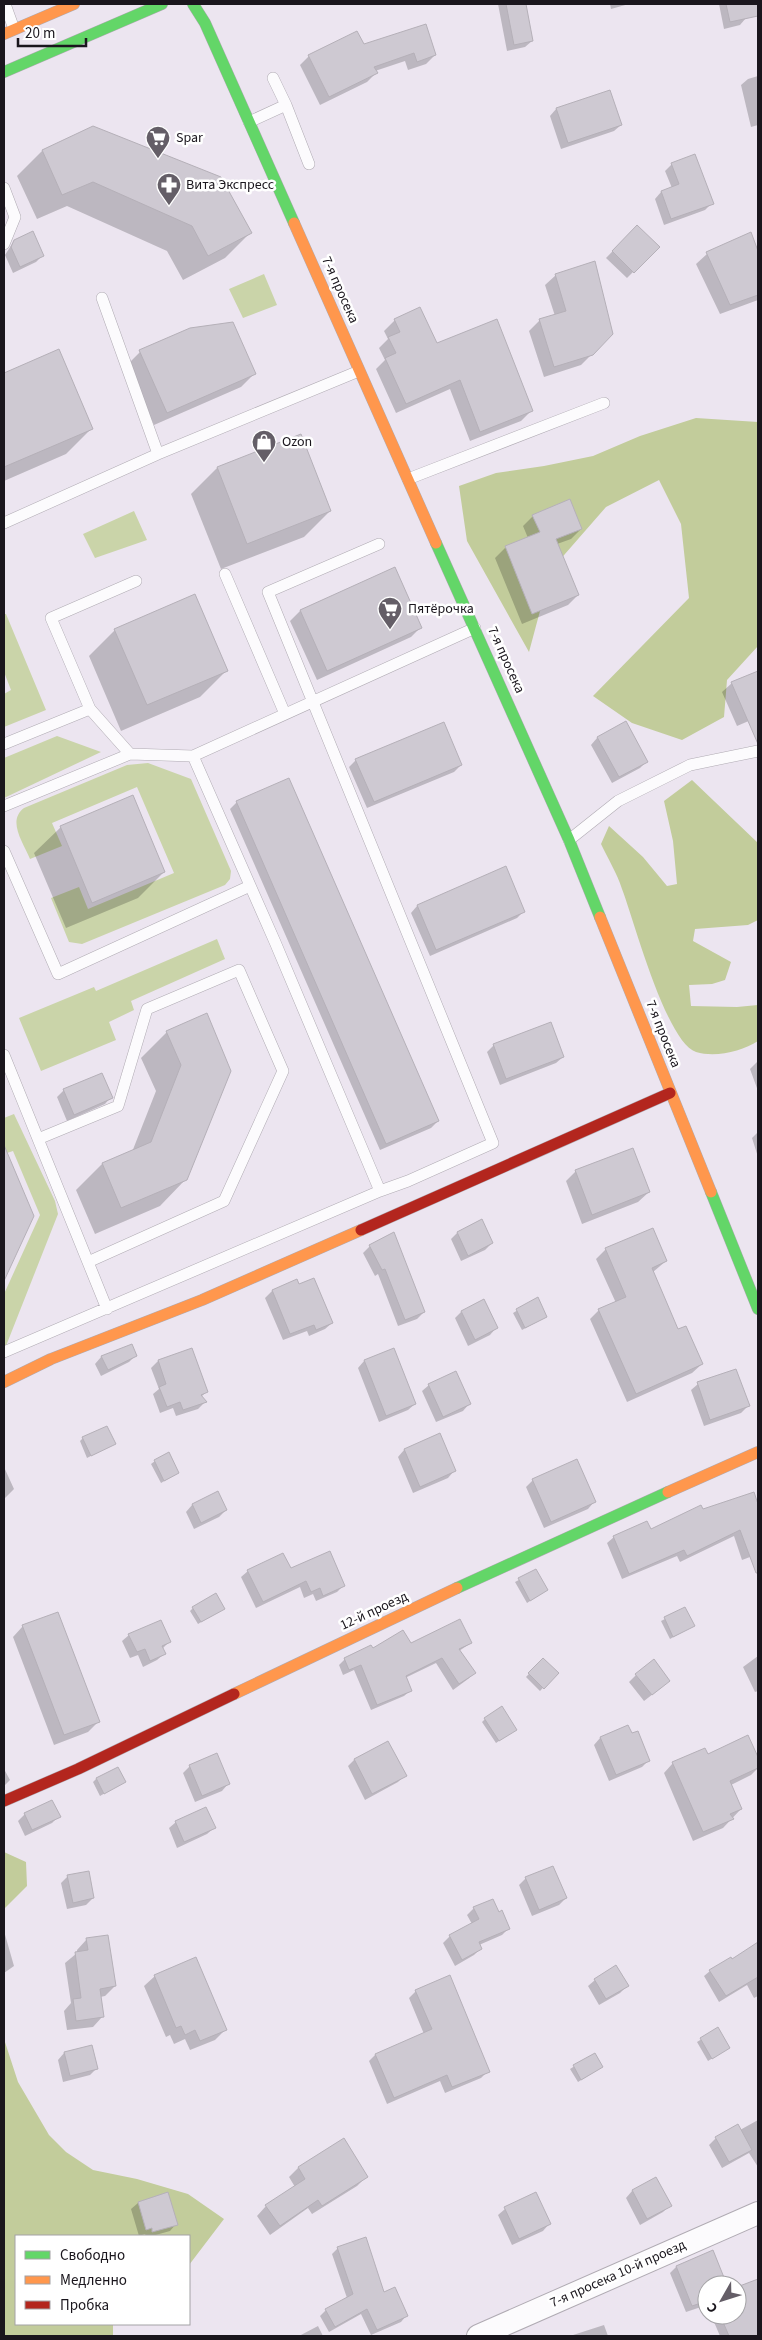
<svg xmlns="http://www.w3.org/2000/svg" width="762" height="2340" viewBox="0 0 762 2340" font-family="'Source Sans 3',sans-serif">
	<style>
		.green { fill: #cad4a9 }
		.forest { fill: #c2cc9b }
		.shadow { fill: #0003 }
		.building { fill: #cec9d2; stroke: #b5b0b8 }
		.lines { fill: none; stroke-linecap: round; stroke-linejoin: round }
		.lane-casing { stroke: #b0abb3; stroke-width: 12 }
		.street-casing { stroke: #b0abb3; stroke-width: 24 }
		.fast-casing { stroke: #b0abb3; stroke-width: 12 }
		.slow-casing { stroke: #b0abb3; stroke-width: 12 }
		.jam-casing { stroke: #b0abb3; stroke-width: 12 }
		.lane { stroke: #fcfbfd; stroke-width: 11 }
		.street { stroke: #fcfbfd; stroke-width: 22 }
		.fast { stroke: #63d668; stroke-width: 11 }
		.slow { stroke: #ff974d; stroke-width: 11 }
		.jam { stroke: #b3261e; stroke-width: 11 }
		.labels { text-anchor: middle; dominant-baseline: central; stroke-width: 5; stroke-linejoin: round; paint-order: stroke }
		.poi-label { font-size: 14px; fill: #1a161d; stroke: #fff; text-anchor: start }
		.street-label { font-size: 14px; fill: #1a161d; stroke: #fff }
	</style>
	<rect width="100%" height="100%" fill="#ece5f0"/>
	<path class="green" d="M264,274L277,305L243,318L229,289Z
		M134,511L147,540L95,558L83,534Z
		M4,614H6L46,710L4,727V694L11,690L4,672Z
		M57,736L101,752L4,798V758Z
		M148,763L191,779L231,871L230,879L225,885L82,944L69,942L51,898L79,887L88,909L174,873L137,787L52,823L62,846L30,859C23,842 7,821 24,808L127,765Z
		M217,939L225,959L131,1001L134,1010L109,1022L116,1040L41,1071L19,1018L94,987L96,991Z
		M14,1114L55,1201L58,1214L4,1351V1294L40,1215L13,1151L4,1154V1118Z"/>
	<path class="forest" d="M696,418L758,422V646L727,680L724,717L682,740L632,723L593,696L689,598L681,524L659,480L606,507L551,570L529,652L467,541L459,486L496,473L544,466L593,456L640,436Z
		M692,780L758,843V920L748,925L695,929L693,941L731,962L725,980L712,984L689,985L691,1006L737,1007L758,1005V1041C742,1051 716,1058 696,1052C666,1042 634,920 622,889C617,873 608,859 601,844L609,826L643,857L667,886L677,884L673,841L664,801Z
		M4,1852L26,1862L27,1886L4,1909Z
		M4,2039L18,2082L49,2135L66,2152L93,2170L137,2179L188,2194L224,2219L189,2265V2236H16V2324H113V2336H4Z"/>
	<path class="shadow" d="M498,4H524L532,41L525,47L507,51Z
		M610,4H629L611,9Z
		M719,4H758V11L745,14L746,18L740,25L724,29Z
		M364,46L435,55L426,64L408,70L405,61L375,71L376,73L367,82L320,105L300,65L309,56Z
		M758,76V125L751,127L741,85L748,79Z
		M556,109L621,125L614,131L561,149L550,116Z
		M42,151L250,233L225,258L183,280L167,251L67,206L37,219L17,176Z
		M672,164L712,203L705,210L664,225L655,199L661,192L672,188L665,171Z
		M637,226L658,247L627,278L606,258Z
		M751,234L758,254V300L720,314L696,264L707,254Z
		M14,241L42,256L36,262L13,273L5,255Z
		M556,275L592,354L581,365L544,377L529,331L540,320L555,316L545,285Z
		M420,309L436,344L531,411L521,421L470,441L450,389L396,413L376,369L385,360L379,348L388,339L384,331L395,320Z
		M58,351L92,428L66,454L4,481V374Z
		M140,352L254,374L241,387L154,425L127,365Z
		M217,468L330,511L304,537L221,569L191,494Z
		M533,516L581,529L571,539L557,544L578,595L568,605L522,624L495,558L505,548L528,538L523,526Z
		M394,569L421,627L411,637L317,680L290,621L300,611Z
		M115,630L226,671L200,697L121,731L89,656Z
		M758,672V717L737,726L722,692L732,683Z
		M626,723L647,761L640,768L612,783L591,745L597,738Z
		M356,760L461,765L454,772L367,808L349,767Z
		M237,802L438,1121L431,1128L380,1150L230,809Z
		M61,827L164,872L138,898L66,928L34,853Z
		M505,868L524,911L517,918L430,956L411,913L417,906Z
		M206,1015L186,1179L160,1206L95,1234L76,1190L102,1164L132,1152L156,1091L141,1058L167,1032Z
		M494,1045L563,1057L556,1063L500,1085L487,1052Z
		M758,1061V1091L750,1069Z
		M64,1090L111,1097L105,1104L67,1121L57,1097Z
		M758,1132V1157L752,1138Z
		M11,1164L33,1216L4,1278V1167Z
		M576,1171L649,1192L638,1202L582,1224L566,1181Z
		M457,1233L492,1243L485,1250L461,1261L451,1239Z
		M370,1246L424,1312L417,1319L398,1326L378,1274L375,1276L363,1253Z
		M606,1249L666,1261L653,1272L677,1331L702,1364L692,1373L627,1402L590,1319L599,1310L616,1303L596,1259Z
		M296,1281L332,1323L325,1329L309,1336L307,1331L283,1340L265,1298L272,1291Z
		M537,1299L546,1317L522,1330L513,1313Z
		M461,1312L496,1328L490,1335L468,1346L455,1318Z
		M131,1346L136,1355L129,1362L101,1376L95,1364L101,1357Z
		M191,1349L206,1392L201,1397L205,1402L198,1409L176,1416L173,1408L160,1413L153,1394L159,1389L151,1368L158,1361Z
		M364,1361L415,1404L408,1410L379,1422L358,1368Z
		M698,1384L748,1406L741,1413L704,1426L691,1390Z
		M429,1385L469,1404L463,1411L436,1422L422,1391Z
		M439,1435L454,1471L448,1478L413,1493L398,1457L404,1450Z
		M83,1438L114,1444L87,1458L80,1441Z
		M155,1461L178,1473L161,1483L151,1464Z
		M4,1467L14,1489L4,1499Z
		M533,1480L594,1502L588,1509L544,1528L526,1487Z
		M217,1493L226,1510L219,1517L194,1529L186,1512L192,1505Z
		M753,1493L758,1508V1554L742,1560L734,1536L680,1562L677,1556L622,1579L607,1543L614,1537L650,1530Z
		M290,1570L344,1585L337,1592L316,1601L313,1594L304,1598L300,1587L256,1608L241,1577L248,1571Z
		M536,1571L547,1590L527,1603L515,1582Z
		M193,1608L220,1611L198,1624L190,1611Z
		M685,1609L693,1626L670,1639L661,1621Z
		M23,1626L98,1722L88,1732L54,1745L13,1637Z
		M129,1635L169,1642L162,1649L164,1654L157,1660L143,1667L138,1655L130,1658L122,1641Z
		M471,1643L459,1651L474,1673L468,1679L453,1690L436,1663L405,1678L411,1690L404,1696L371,1710L354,1670L343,1675L339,1665L345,1659L411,1644Z
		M758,1656V1691L755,1692L743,1667Z
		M543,1659L557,1673L540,1691L526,1677Z
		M636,1675L662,1687L644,1701L629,1682Z
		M485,1719L512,1732L496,1743L482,1722Z
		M748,1737L758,1760V1768L751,1775L731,1785L741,1809L723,1828L693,1841L664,1773L673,1763L707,1756Z
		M600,1738L649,1760L642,1767L609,1781L594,1745Z
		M388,1742L405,1775L398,1782L365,1800L348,1766L354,1760Z
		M190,1766L228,1784L222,1791L195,1802L183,1773Z
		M4,1769L10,1780L4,1786Z
		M96,1779L124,1782L100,1796L93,1782Z
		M25,1814L59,1816L52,1823L25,1836L18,1821Z
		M176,1822L214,1828L207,1834L177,1848L169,1828Z
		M68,1876L93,1898L86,1905L67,1909L61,1883Z
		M526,1878L566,1898L559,1905L532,1916L519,1885Z
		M474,1908L508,1929L502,1935L479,1945L481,1948L474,1955L455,1966L443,1943L450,1936L472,1924L467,1915Z
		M4,1931L14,1966L4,1973Z
		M87,1939L115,1986L105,1996L100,1997L103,2016L93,2027L67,2030L64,2011L71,2003L65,1963L77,1953V1950Z
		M758,1950V1996L754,1998L747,1985L719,2002L704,1976L710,1971Z
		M155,1976L225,2030L215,2040L190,2050L185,2039L174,2044L170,2035L166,2037L144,1986Z
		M595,1980L627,1986L620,1993L599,2005L588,1986Z
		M416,1991L488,2071L481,2078L445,2093L440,2081L387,2104L369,2061L375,2055L424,2034L409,1998Z
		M718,2029L729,2048L708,2061L697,2042Z
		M91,2046L97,2068L90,2075L63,2082L58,2060L64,2053Z
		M594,2054L602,2067L578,2082L570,2069Z
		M758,2120V2167L749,2153L722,2168L709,2145L716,2138L740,2130Z
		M343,2140L367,2176L357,2186L312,2214L308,2208L270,2235L257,2216L266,2206L295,2187L289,2177L298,2168Z
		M656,2178L670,2205L663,2212L640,2225L626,2198L632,2191Z
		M167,2194L176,2224L170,2231L152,2236H146L145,2234L139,2236L131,2209L138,2203Z
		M505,2209L549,2224L543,2231L512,2245L498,2215Z
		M338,2248L406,2316L401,2322L371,2335L361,2314L329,2332L320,2316L326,2310L347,2298L332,2254Z
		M712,2252L726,2285H707V2305L686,2312L670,2273L676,2267Z
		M758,2280V2307L752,2309L749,2327L754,2336H720L711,2315H737V2288Z
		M604,2325L608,2336H570Z
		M318,2326L323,2336H299Z"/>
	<path class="building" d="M506,4H526L533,41L514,45Z
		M726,4H758V16L730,22Z
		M426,24L436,55L417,62L414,53L374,67L378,73L329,97L308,55L357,31L364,44Z
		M610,90L622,125L568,143L556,108Z
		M93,126L221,177L252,233L208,256L192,226L93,182L62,195L42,150Z
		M695,154L714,204L671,219L661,191L679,184L671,163Z
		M637,225L660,247L634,273L612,251Z
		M33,231L44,256L20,267L11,247L14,240Z
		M751,232L758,251V295L730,305L706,252Z
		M595,261L613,334L593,355L554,367L539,319L566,311L555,274Z
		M420,307L437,343L497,319L533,411L480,432L460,380L406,404L385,358L396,353L388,337L400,332L394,319Z
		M233,322L256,374L167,413L139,350L190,328Z
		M59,349L93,429L4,467V373Z
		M301,434L331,511L247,544L217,467Z
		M570,499L582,529L556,539L579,595L532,614L505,546L540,532L532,515Z
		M395,567L422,628L327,671L300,610Z
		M195,594L228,671L147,705L114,629Z
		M758,671V744L731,682Z
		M626,721L648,762L619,777L597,737Z
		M444,722L462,765L374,802L355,759Z
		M289,778L439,1121L386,1144L236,801Z
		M133,795L165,872L92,903L60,826Z
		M506,866L525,912L436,950L417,905Z
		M207,1013L231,1071L187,1180L121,1208L102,1163L151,1142L181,1065L166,1031Z
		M551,1022L564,1057L506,1079L493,1044Z
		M102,1073L113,1098L74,1115L63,1089Z
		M4,1145L34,1216L4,1281Z
		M633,1148L650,1192L592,1215L575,1170Z
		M482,1219L493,1243L468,1256L457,1232Z
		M653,1228L667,1261L652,1268L678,1329L686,1326L703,1364L636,1394L598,1309L626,1297L605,1248Z
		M394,1232L425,1312L405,1320L385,1269L382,1270L369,1245Z
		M314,1278L333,1323L316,1330L314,1325L290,1334L272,1290L297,1279L299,1284Z
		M538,1297L547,1317L525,1328L516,1309Z
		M484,1299L498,1328L475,1340L461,1311Z
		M132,1344L137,1356L108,1370L101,1356Z
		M192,1348L208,1392L201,1395L207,1402L183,1410L180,1402L167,1407L159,1387L166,1384L158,1360Z
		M394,1348L416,1404L386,1416L364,1360Z
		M736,1369L750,1406L710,1420L697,1382Z
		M456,1371L471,1404L443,1417L428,1384Z
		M107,1426L116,1444L91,1456L82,1437Z
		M440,1433L456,1471L420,1487L404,1449Z
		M169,1452L179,1473L164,1481L154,1460Z
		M577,1459L596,1502L551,1522L532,1479Z
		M218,1491L227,1510L201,1523L192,1504Z
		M754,1492L758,1504V1573H756L740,1530L687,1556L684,1550L629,1574L613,1536L647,1521L651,1529L701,1505L703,1509Z
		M330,1551L345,1586L323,1596L320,1588L311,1592L306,1581L263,1602L247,1570L283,1553L291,1568Z
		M536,1569L548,1590L530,1601L518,1578Z
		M216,1593L225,1609L201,1622L192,1607Z
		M685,1607L695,1626L673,1637L664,1617Z
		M58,1612L100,1722L64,1735L22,1625Z
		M460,1619L472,1643L459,1649L476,1673L459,1684L442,1658L406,1676L412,1691L377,1705L361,1665L349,1670L344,1658L371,1645L373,1648L403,1630L411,1643Z
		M161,1620L171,1642L162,1646L166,1654L150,1661L145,1649L137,1652L128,1634Z
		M543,1658L559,1673L544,1689L528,1673Z
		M654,1659L670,1681L652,1695L635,1674Z
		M502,1706L517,1730L499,1741L484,1718Z
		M628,1725L632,1733L638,1731L650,1761L616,1775L600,1737Z
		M748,1735L758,1757V1768L730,1781L742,1809L730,1814L734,1819L703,1832L672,1762L705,1748L708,1754Z
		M388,1741L407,1776L372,1794L354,1759Z
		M217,1753L230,1784L202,1796L189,1765Z
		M118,1767L126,1782L104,1794L96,1778Z
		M52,1800L61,1817L32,1830L24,1813Z
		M206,1807L216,1828L184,1842L175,1821Z
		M553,1866L567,1898L539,1910L525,1877Z
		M89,1871L94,1898L73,1903L67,1875Z
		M493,1899L499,1912L502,1910L510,1929L479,1942L482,1949L462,1960L449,1935L479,1919L473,1907Z
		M108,1935L116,1986L100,1989L104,2017L76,2021L73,1999L81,1998L75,1952L88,1950L86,1938Z
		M758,1942V1977L726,1996L709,1970L731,1957L732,1959Z
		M196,1957L227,2030L200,2041L195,2030L185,2035L181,2026L176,2028L154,1975Z
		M616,1965L629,1986L606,1999L594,1979Z
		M450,1975L490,2072L452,2087L447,2075L394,2098L375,2054L432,2029L415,1990Z
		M718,2027L730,2048L712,2059L700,2038Z
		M92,2045L98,2069L70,2076L64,2052Z
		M595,2053L603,2067L581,2080L573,2065Z
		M738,2124L752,2150L729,2162L715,2137Z
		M344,2138L368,2177L322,2206L318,2200L280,2226L265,2205L305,2179L298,2167Z
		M656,2177L672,2206L647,2219L632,2190Z
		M168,2192L178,2225L152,2232V2228L146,2230L138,2202Z
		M536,2192L551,2224L519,2239L504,2207Z
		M366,2237L384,2292L395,2287L408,2316L377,2330L367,2309L335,2327L325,2309L353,2294L337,2247Z
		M713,2250L727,2285H707V2301L692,2306L676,2266Z
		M758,2279V2336H729L720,2315H737V2287Z"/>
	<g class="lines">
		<defs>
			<path id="lane" d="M5,4L14,29
				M273,78L286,105
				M249,122L286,105L309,164
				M4,188L15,217L4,244
				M102,298L158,454
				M408,479L604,403
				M4,523L158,454L359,371
				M379,544L268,592L493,1143L408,1181L380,1191
				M225,574L285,714
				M90,709L51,618L136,581
				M4,744L90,709L130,754L193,756L475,628
				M4,806L130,754
				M569,840L618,801L690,765L758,751
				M4,851L58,974L250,886
				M4,1055L107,1309
				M38,1139L118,1106L147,1009L239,970L283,1071L224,1201L88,1262
				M4,1352L380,1191L275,942L193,756"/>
			<path id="street" d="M478,2336L758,2213"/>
			<path id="fast" d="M193,4L205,23L294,223
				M4,72L162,4
				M436,543L569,840L600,917
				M711,1192L758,1309
				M457,1588L668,1492"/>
			<path id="slow" d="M4,34L74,4
				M294,223L436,543
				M600,917L711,1192
				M4,1382L51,1359L202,1300L361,1230
				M668,1492L758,1452
				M234,1694L457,1588"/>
			<path id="jam" d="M361,1230L670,1093
				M4,1801L78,1769L234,1694"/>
		</defs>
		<use href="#lane" class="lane-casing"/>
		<use href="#street" class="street-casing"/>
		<use href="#fast" class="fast-casing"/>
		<use href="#slow" class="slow-casing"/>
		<use href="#jam" class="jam-casing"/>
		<use href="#lane" class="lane"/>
		<use href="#street" class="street"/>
		<use href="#fast" class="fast"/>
		<use href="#slow" class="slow"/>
		<use href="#jam" class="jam"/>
	</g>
	<defs>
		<symbol id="supermarket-pin" viewBox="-11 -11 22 30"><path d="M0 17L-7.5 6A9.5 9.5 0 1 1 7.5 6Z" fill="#645e67" stroke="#fff"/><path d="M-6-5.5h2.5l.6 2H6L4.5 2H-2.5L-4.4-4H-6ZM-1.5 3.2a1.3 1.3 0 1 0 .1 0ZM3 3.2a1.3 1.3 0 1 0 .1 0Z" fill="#fff"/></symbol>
		<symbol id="pharmacy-pin" viewBox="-11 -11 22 30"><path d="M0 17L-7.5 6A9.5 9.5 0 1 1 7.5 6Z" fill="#645e67" stroke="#fff"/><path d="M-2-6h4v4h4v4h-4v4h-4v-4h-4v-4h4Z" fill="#fff"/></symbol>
		<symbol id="shop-pin" viewBox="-11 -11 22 30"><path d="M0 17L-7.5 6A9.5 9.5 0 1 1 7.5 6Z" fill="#645e67" stroke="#fff"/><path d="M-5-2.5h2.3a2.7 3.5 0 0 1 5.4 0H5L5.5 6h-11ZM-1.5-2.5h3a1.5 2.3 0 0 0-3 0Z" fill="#fff"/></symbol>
	</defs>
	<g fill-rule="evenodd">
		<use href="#supermarket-pin" x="144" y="124" width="28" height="38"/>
		<use href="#pharmacy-pin" x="155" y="171" width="28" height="38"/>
		<use href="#shop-pin" x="250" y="428" width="28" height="38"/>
		<use href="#supermarket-pin" x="376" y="595" width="28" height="38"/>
	</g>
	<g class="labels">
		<g class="poi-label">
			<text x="176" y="138">Spar</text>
			<text x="186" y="185">Вита Экспресс</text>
			<text x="282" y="442">Ozon</text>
			<text x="408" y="609">Пятёрочка</text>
		</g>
		<g class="street-label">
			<text transform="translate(340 290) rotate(66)">7-я просека</text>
			<text transform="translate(506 660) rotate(66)">7-я просека</text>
			<text transform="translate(663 1034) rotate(68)">7-я просека</text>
			<text transform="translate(374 1611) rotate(-25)">12-й проезд</text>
			<text transform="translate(618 2274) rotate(-24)">7-я просека 10-й проезд</text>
		</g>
	</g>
	<rect width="762" height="2340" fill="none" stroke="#1a161d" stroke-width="10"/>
	<rect x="15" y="2235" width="175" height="90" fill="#ffffff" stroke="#a3a2a5"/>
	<rect x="25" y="2251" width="25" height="8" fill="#63d668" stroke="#a3a2a5"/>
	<text x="60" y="2260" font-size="15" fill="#1a161d">Свободно</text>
	<rect x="25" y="2276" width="25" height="8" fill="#ff974d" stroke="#a3a2a5"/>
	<text x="60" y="2285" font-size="15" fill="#1a161d">Медленно</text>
	<rect x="25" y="2301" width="25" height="8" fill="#b3261e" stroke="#a3a2a5"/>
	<text x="60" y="2310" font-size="15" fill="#1a161d">Пробка</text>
	<g transform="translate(722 2300) rotate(231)"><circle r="24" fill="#ffffff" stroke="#a3a2a5"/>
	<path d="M0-4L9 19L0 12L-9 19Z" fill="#645e67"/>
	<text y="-8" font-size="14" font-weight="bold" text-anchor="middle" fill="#1a161d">С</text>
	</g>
	<path d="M18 38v8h68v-8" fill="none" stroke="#1a161d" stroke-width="2.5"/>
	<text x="25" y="38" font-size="15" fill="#1a161d" stroke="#ffffff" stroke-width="4" paint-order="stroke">20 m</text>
</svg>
